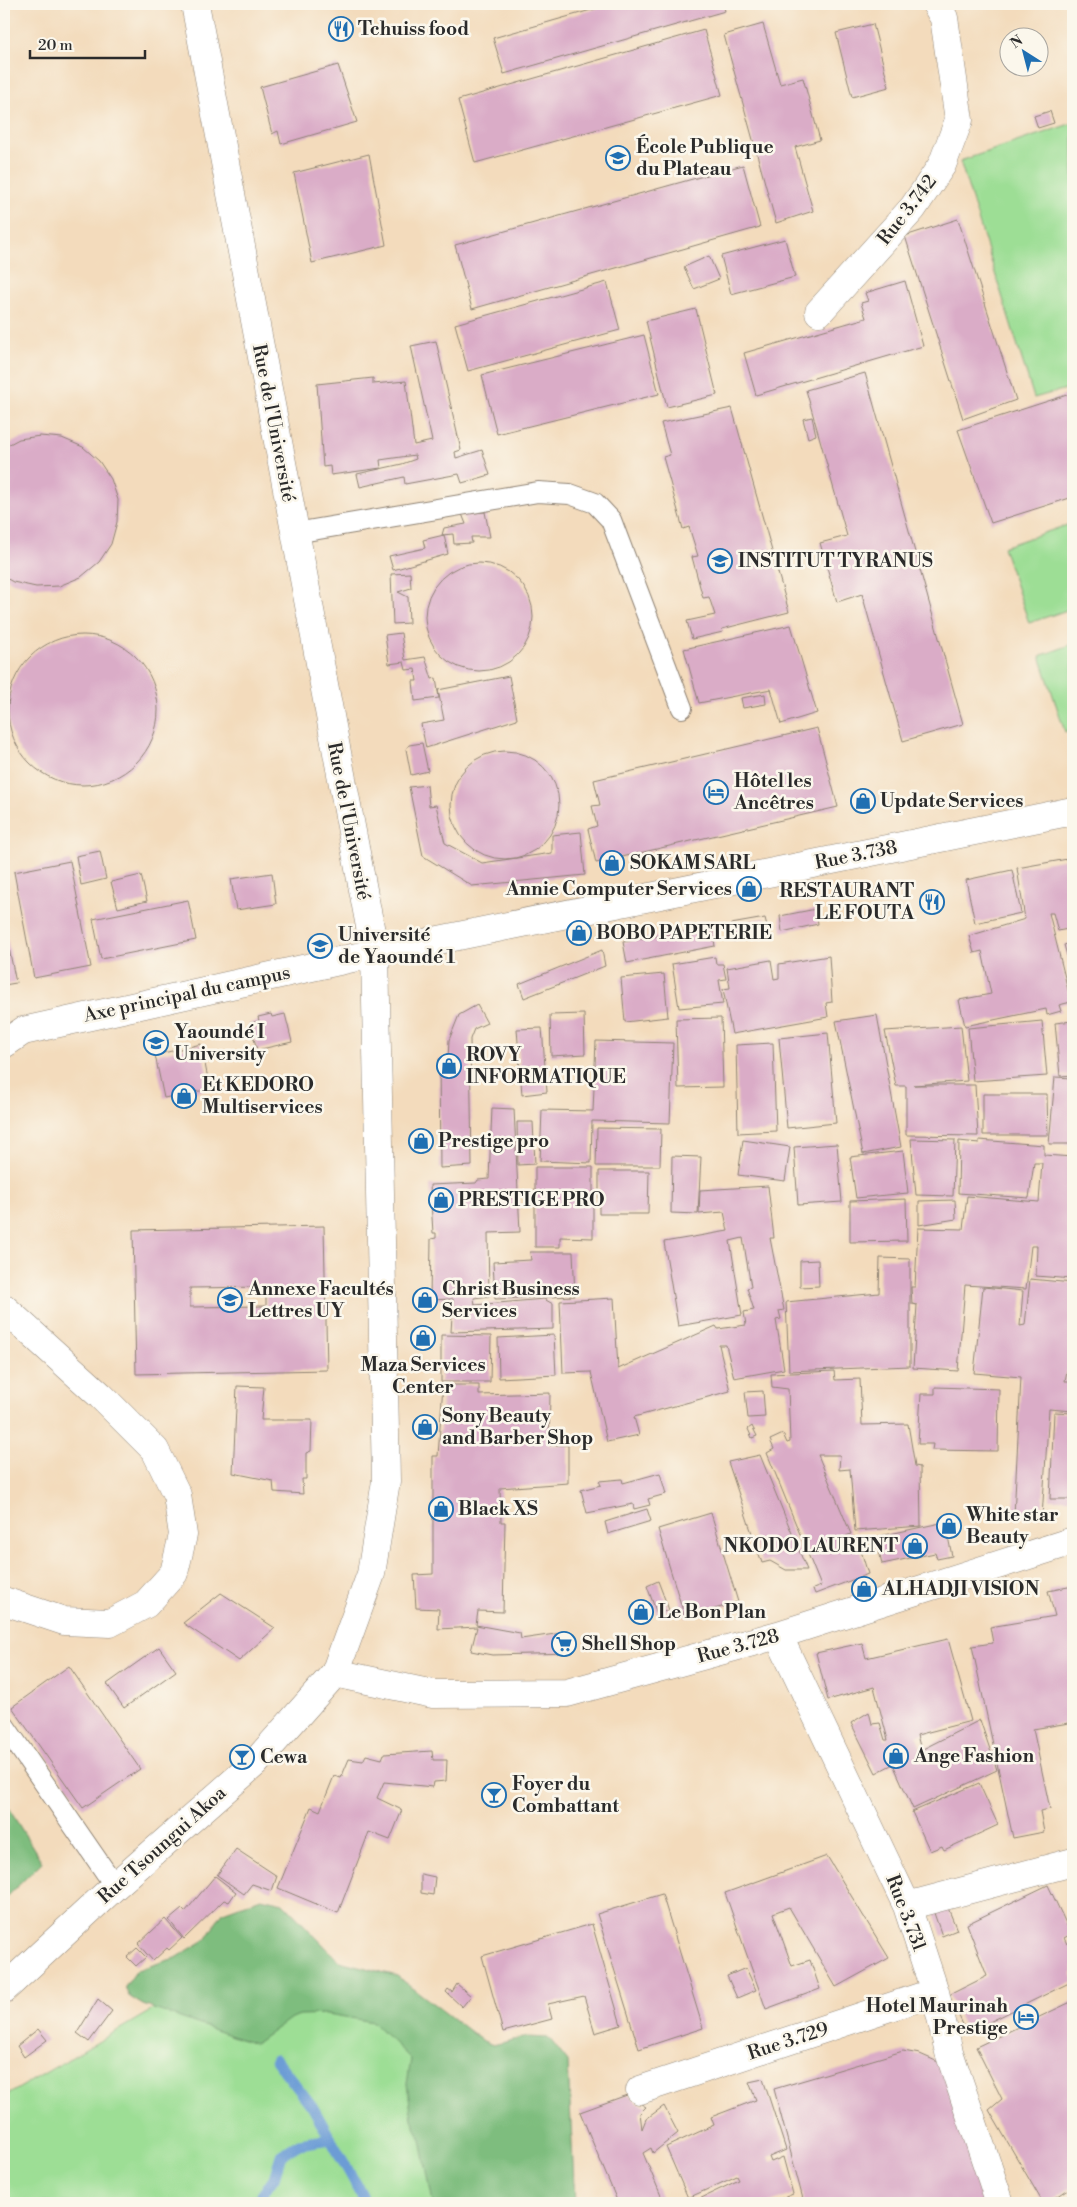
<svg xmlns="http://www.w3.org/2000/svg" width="1077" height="2207" viewBox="0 0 1077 2207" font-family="'Libre Bodoni',serif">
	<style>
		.green { fill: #9dde95; stroke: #648460 }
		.forest { fill: #7ebd7e; stroke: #547454 }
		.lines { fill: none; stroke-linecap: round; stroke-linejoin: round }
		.stream { stroke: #6c9cd5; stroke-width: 11 }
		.building { fill: #daacc7; fill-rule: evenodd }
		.lane-casing { stroke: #8f8374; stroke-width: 22 }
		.street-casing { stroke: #8f8374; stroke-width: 29 }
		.secondary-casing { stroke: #8f8374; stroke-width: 29 }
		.lane { stroke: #fff; stroke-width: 20 }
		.street { stroke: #fff; stroke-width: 28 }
		.secondary { stroke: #fff; stroke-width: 28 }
		.labels { text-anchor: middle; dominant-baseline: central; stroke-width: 5; stroke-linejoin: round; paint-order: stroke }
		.poi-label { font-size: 19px; font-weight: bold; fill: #2b2b2b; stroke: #fbf7ec; text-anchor: start }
		.street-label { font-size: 19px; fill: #2b2b2b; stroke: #fbf7ec }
	</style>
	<rect width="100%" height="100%" fill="#fbf7ec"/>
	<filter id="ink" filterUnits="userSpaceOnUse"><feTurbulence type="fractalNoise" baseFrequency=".02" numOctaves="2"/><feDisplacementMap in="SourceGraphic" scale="10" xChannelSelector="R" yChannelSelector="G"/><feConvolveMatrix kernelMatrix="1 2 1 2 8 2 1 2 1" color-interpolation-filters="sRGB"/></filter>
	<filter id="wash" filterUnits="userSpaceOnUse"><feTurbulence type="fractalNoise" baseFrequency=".0096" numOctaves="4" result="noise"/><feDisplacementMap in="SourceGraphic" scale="20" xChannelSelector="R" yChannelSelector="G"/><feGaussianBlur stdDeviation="1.12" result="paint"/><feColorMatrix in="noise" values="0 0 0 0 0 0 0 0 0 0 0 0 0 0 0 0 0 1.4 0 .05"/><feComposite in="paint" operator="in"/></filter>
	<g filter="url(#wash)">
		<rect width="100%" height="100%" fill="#f3dbbc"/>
		<path class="green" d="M1073,123V387L1034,398L960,161Z
			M1073,523V608L1029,623L1003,547Z
			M1073,644V729L1065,732L1040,656Z
			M241,1958L419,2044L463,2203H4V2097Z"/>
		<path class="forest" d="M4,1801L42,1862L4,1900Z
			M261,1898L283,1903L339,1961L397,1976L481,2040L493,2045L526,2037L549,2038L568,2062L575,2203H433L421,2140L412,2119L407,2084L411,2059L373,2022L328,2014L300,2015L291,2018L255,2044L143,2005L130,1997L125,1987L137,1970L175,1958L205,1940L223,1912Z"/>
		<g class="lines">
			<path class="stream" d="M276,2060L312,2106L362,2195L364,2203
				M263,2203L262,2194L274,2178L281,2155L299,2144L331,2139"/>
		</g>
		<g id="blocks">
			<path class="building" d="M612,4H723L725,11L504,74L493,38Z
				M763,24L780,84L803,78L820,140L795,147L813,211L776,223L724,35Z
				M873,24L889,87L852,97L836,33Z
				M704,30L722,95L475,163L458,100Z
				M338,65L357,122L281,144L278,131L272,134L260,87Z
				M1050,111L1054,123L1038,128L1034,116Z
				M369,154L386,245L312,263L294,173Z
				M743,165L760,227L472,309L455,245Z
				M958,219L1016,400L963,419L905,236Z
				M785,239L795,277L731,294L721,256Z
				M709,256L719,279L694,289L684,267Z
				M905,281L923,346L756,395L744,353L866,318L861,303L868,301L865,293Z
				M607,282L620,330L468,371L455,324Z
				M696,309L717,395L667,407L646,321Z
				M644,335L659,394L497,434L482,375Z
				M436,341L461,450L455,452L456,458L482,450L490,475L462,483L459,474L405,484L404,477L360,487L357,474L402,464L416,459L415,455L380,460L381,468L331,475L330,466L323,467L317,384L373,378V384L406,381L414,445L432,441L411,346Z
				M865,373L963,724L903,741L862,594L837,602L820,543L847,536L806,390Z
				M1073,393V497L991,523L958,430Z
				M732,408L789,612L722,629L723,632L692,639L687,621L715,615L709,597L703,598L692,557L698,556L689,527L683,529L663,457L670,455L661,423Z
				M812,417L816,435L808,438L803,419Z
				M40,436L62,438L83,447L99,461L111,479L118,500L117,522L111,544L99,562L81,577L59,586L36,587L13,582L4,577V447L19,439Z
				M485,512L490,537H471L472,543L454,544L453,534L442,535L444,528L466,524L462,514Z
				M444,535L448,554L393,570L389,556L425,548L423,540Z
				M425 617a54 54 0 1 1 108 0a54 54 0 1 1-108 0Z
				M410,573L411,588L398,592L408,597L409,623L393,624L391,574Z
				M791,625L817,713L781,724L771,689L699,703L684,649Z
				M401,633L405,660L425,657L432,679L436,678L439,698L415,701L413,681H417L415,669L406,670L404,662L389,664L385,635Z
				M8 710a75 75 0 1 1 150 0a75 75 0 1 1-150 0Z
				M509,676L517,719L426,748L421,724L444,720L438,690Z
				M765,694L766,704L743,708L741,698Z
				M817,728L838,807L596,863L588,829L597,826L592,806L600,805L594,780Z
				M422,743L428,771L411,775L406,749L409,745Z
				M451 805a54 54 0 1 1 108 0a54 54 0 1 1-108 0Z
				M427,785L429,806L436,805L445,843L482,863L552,853V835L581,832L585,875L472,886L423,856L409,787Z
				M100,851L106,879L81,885L76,856Z
				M1073,858V928L1058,931L1053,913H1049L1071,1002L1059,1005L1061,1011L1047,1015L1046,1009L965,1026L959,1000L991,994L982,951L974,953L969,936L1025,919L1017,868Z
				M70,861L91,967L34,978L14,872Z
				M1012,870L1021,913L975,923L966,880Z
				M272,873L276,904L236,910L231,879Z
				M141,875L147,901L118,908L111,882Z
				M188,900L196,940L101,959L93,919Z
				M816,909L818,924L782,932L780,916Z
				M765,918L769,934L733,941L731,924Z
				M4,923L16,983L4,985Z
				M712,927L715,946L627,963L623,942Z
				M1073,942V976L1064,945Z
				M602,950L605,966L524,998L519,984Z
				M829,956L832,1002L826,1003L828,1017L732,1034L723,989L730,988L727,968L771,960L774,979L779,978V964Z
				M715,957L716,964H723L726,979L719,980L723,1004L679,1008L672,964Z
				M664,974L668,1017L625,1022L621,978Z
				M477,1005L487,1023L474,1029L470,1039L472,1166L440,1168L439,1059H448L449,1040L459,1015Z
				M271,1014L272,1017L285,1014L292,1042L257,1050L250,1023L259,1021L258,1017Z
				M584,1014L585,1054L551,1056L550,1015Z
				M877,1015L901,1147L863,1154L836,1021Z
				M721,1018L723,1087L678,1088L676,1019Z
				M1042,1021L1047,1076L973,1081L968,1028Z
				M1073,1021V1075L1060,1076L1055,1023Z
				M961,1026L967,1081L914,1085H975L978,1136L906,1135V1086H896L885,1031Z
				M542,1028L547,1092L522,1095L517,1029Z
				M828,1033L836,1123L787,1128L779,1038Z
				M596,1041L673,1043L670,1123L592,1121L591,1163L540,1161L542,1110L593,1111Z
				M773,1043L776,1131L738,1133L736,1045Z
				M201,1044L210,1089L164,1098L155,1055Z
				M1055,1077L1073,1078V1144H1049Z
				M983,1094H1047L1048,1135H983Z
				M492,1108L514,1109L520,1232L488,1233L489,1296L474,1298L475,1305L544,1299L553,1304V1329L451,1332L453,1299L430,1300L431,1239L436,1238V1233H433L430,1185L476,1183L478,1180L489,1179Z
				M517,1122H533L535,1164L518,1165Z
				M597,1128L661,1129L660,1166H596Z
				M911,1139L955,1140L953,1196L916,1195Z
				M743,1140L790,1147L785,1181L738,1175Z
				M979,1140L1044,1145V1155L1073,1157L1071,1215H1073V1279L1036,1276L1037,1246H1031L1026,1289L965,1285L958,1371L913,1368L917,1305L912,1304L911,1287H915L918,1228L963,1229L967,1196L1039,1202L1042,1163H1034L1029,1198L958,1193L959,1141L979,1143Z
				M837,1144L842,1202L798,1205L794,1147Z
				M903,1151L908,1193L856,1198L850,1157Z
				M672,1156L701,1157L698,1214L671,1213Z
				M535,1167H593V1238L560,1237V1247H535Z
				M599,1171H649L648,1214H599Z
				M768,1186L774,1238H770L784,1310L779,1311L781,1319L776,1320L784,1369L734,1378L726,1345H719L730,1391L634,1417L639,1435L607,1442L591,1372L563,1373L560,1301L614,1298L618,1369L716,1326L718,1329L746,1325L744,1312L754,1310L747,1288L751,1287L743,1238L730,1241L742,1315L678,1326L664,1242L728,1231L724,1212L699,1214L700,1190Z
				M906,1199L907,1241L850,1242V1201Z
				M955,1200L956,1219L919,1225V1201Z
				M324,1226L327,1370L136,1374L133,1230ZM266,1287V1306L190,1307V1288Z
				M530,1252H573L575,1296L495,1299L493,1262L531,1260Z
				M880,1258L910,1259V1366L789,1371L786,1302L879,1293Z
				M818,1260L819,1286L800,1287V1261Z
				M1030,1279L1073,1283V1372L1067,1371L1065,1381H1073V1411L1049,1409L1042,1517L1014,1516L1021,1377L974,1373L983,1287L1023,1291L1020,1326L1025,1325Z
				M441,1335L491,1336L490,1382H441Z
				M554,1335L556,1375L499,1378L498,1338Z
				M834,1371L835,1380L860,1379L862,1425L908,1424L915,1466L920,1467L921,1526L855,1531L850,1469L839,1470L840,1455H818L851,1534L846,1536L849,1548L859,1544L868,1574L815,1594L813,1589L821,1586L767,1453L774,1449L770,1440L783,1434L787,1443L790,1442L788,1389L772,1387L771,1374Z
				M443,1385H479V1395L550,1393L549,1445H568V1483L500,1488L501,1522H505L503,1612L478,1611L476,1625L520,1633L521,1639L569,1632L572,1653L492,1655L471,1651L477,1627L438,1629L439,1609L416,1608L414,1575L433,1574V1456H438Z
				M237,1386L264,1387L261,1420H312L311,1451L306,1453V1479H302L303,1494L274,1492L273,1481L233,1473Z
				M935,1387L999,1389L998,1451L932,1450L933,1444H918L921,1394H935Z
				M763,1391L765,1417L748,1418L745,1392Z
				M1054,1412L1073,1413V1499H1050Z
				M752,1426L757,1436L752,1438L748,1429Z
				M760,1455L807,1570H786L770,1561L762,1563L728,1462Z
				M660,1473L666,1494L648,1499L650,1505L634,1509L633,1504L587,1513L581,1490L601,1485L599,1481L622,1479L623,1483Z
				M647,1509L651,1521L608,1534L605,1522Z
				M711,1513L738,1602L685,1618L658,1529Z
				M945,1522L952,1556L937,1559L935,1553L882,1564L876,1537Z
				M658,1581L669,1610L657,1614L647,1586Z
				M1073,1586V1738L1069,1723L1033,1729L1050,1809L1040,1811L1044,1832L1013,1838L972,1646L993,1643L990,1627L1055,1616L1048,1591Z
				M221,1593L275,1628L239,1661L183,1623Z
				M948,1639L971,1721L917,1735L921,1750L980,1720L997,1770L913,1809L893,1764L876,1773L851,1723L869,1712L872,1724L880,1723L885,1740H888L874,1687L828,1700L816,1653L862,1643L866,1658Z
				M159,1647L176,1671L124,1708L107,1684Z
				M69,1666L140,1769L83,1808L12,1707Z
				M432,1751L433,1760H447L446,1781L434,1782L433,1787L384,1782L377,1798L402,1810L390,1840L369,1832L338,1913L278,1888L311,1807L320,1811L334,1776L341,1778L349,1759L363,1761L366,1755L382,1759L384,1754Z
				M979,1783L998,1825L944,1850L942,1846L930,1851L912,1812Z
				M236,1849L277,1876L272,1891L252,1884L244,1894L217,1875Z
				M827,1856L889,1958L836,1987L789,1907L773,1913L792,1966L810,1960L820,1989L766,2009L725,1893Z
				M421,1874L435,1877L433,1895L421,1893Z
				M215,1876L236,1892L229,1902L224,1900L184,1939L169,1920L182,1909L185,1912Z
				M1048,1885L1071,1934L1064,1938L1067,1944L1073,1941V1981L967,2033L949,1995L987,1976L967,1924Z
				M662,1894L703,2028L639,2049L597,1914Z
				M948,1908L957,1930L942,1936L934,1913Z
				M165,1919L182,1938L169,1950L167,1948L153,1961L138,1944Z
				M592,1924L621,2025L595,2033L584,1996L548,2004L552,2019L503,2032L482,1956Z
				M137,1948L146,1957L136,1966L127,1957Z
				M746,1968L756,1990L737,1998L727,1976Z
				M457,1984L471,1996L462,2007L446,1992L448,1989L452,1992Z
				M98,1999L112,2011L89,2042L77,2033Z
				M1073,2001V2186L1048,2203H1043L989,2110L1002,2099L976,2047Z
				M38,2029L47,2040L24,2057L17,2046Z
				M903,2051L920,2054L954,2069L992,2175L985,2202L974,2203H804L774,2089Z
				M763,2079L786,2150L769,2157L771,2162L783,2157L793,2194L771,2203H691L739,2180L737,2176L688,2198L666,2147L714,2125L711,2117L756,2100L749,2082Z
				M627,2095L646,2107L640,2113L642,2129L646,2119L664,2106L678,2133L653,2153L651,2148L643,2153L664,2203H618L580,2112Z"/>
		</g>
	</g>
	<g filter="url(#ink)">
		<use href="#blocks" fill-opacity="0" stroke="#8f8374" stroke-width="1"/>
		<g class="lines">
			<defs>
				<path id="lane" d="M295,533L538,492L570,494L595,503L611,520L682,708
					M4,1725L115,1886"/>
				<path id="street" d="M819,312L913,208L942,165L959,120L944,18L936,4
					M375,953L1073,811
					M778,1635L907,1906L935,1992L949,2052L1000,2203
					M335,1673L433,1694L567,1693L778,1635L1073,1541
					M907,1906L1073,1862
					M640,2090L935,1992"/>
				<path id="secondary" d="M4,1044L23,1031L375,953
					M4,1308L101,1396L155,1450L177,1495L183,1535L174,1573L146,1604L110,1623L64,1621L4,1601
					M4,1989L115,1886L255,1763L335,1673L371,1574L386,1481L375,953L195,4"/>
			</defs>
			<use href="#lane" class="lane-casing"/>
			<use href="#street" class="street-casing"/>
			<use href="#secondary" class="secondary-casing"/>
			<use href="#lane" class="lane"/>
			<use href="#street" class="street"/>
			<use href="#secondary" class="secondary"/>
		</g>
	</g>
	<defs>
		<symbol id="restaurant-ring" viewBox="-11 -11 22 22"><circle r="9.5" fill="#fbf7ec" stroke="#1f6fb2" stroke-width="1.5"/><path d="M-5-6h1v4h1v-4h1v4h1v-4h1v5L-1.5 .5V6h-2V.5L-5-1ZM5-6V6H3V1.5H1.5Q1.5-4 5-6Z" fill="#1f6fb2"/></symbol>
		<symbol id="school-ring" viewBox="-11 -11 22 22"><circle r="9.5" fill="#fbf7ec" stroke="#1f6fb2" stroke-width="1.5"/><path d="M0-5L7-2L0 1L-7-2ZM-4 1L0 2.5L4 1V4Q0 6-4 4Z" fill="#1f6fb2"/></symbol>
		<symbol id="university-ring" viewBox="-11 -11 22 22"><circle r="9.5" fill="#fbf7ec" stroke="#1f6fb2" stroke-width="1.5"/><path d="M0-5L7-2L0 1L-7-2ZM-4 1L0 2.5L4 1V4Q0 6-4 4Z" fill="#1f6fb2"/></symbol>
		<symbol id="hotel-ring" viewBox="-11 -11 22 22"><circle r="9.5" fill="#fbf7ec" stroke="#1f6fb2" stroke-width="1.5"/><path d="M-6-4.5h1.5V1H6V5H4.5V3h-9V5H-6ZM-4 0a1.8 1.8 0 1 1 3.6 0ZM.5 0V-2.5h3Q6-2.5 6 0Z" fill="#1f6fb2"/></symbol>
		<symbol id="shop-ring" viewBox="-11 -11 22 22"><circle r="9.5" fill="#fbf7ec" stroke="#1f6fb2" stroke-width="1.5"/><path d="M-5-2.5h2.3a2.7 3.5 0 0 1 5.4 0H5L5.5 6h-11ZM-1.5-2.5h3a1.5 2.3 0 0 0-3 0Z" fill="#1f6fb2"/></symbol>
		<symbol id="supermarket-ring" viewBox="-11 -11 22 22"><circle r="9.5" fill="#fbf7ec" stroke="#1f6fb2" stroke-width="1.5"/><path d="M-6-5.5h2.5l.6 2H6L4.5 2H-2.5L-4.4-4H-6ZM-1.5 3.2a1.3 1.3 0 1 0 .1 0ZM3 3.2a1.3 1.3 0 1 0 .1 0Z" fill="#1f6fb2"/></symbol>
		<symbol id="bar-ring" viewBox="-11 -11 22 22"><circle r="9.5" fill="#fbf7ec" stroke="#1f6fb2" stroke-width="1.5"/><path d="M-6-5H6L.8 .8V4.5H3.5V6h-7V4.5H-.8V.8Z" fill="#1f6fb2"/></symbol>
	</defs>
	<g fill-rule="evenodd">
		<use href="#restaurant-ring" x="327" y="15" width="28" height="28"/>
		<use href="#school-ring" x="604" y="144" width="28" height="28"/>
		<use href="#university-ring" x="706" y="547" width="28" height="28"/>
		<use href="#hotel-ring" x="702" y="778" width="28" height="28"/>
		<use href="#shop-ring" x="849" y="787" width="28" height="28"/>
		<use href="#shop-ring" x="598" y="849" width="28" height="28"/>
		<use href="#shop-ring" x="735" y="875" width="28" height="28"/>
		<use href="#restaurant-ring" x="918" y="888" width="28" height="28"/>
		<use href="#shop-ring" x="565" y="919" width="28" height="28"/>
		<use href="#university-ring" x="306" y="932" width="28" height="28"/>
		<use href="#university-ring" x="142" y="1029" width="28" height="28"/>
		<use href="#shop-ring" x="435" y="1052" width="28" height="28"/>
		<use href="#shop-ring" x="170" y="1082" width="28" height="28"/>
		<use href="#shop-ring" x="407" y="1127" width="28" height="28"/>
		<use href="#shop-ring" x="427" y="1186" width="28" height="28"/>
		<use href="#school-ring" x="216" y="1286" width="28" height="28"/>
		<use href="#shop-ring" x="411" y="1286" width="28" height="28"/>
		<use href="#shop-ring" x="409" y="1324" width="28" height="28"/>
		<use href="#shop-ring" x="411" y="1413" width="28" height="28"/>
		<use href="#shop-ring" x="427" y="1495" width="28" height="28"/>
		<use href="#shop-ring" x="935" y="1512" width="28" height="28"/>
		<use href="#shop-ring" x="901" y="1532" width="28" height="28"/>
		<use href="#shop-ring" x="850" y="1575" width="28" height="28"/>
		<use href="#shop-ring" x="627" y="1598" width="28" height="28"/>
		<use href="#supermarket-ring" x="550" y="1630" width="28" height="28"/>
		<use href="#shop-ring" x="882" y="1742" width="28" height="28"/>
		<use href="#bar-ring" x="228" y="1743" width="28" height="28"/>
		<use href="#bar-ring" x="480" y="1781" width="28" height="28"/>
		<use href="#hotel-ring" x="1012" y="2003" width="28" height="28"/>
	</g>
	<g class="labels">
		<g class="poi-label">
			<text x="358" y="29">Tchuiss food</text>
			<text x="636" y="147">École Publique<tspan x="636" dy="22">du Plateau</tspan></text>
			<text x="738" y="561">INSTITUT TYRANUS</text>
			<text x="734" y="781">Hôtel les<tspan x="734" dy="22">Ancêtres</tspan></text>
			<text x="880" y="801">Update Services</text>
			<text x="630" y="863">SOKAM SARL</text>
			<text x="732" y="889" text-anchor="end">Annie Computer Services</text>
			<text x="914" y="891" text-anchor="end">RESTAURANT<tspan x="914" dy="22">LE FOUTA</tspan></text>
			<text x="596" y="933">BOBO PAPETERIE</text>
			<text x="338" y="935">Université<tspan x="338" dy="22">de Yaoundé 1</tspan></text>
			<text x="174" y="1032">Yaoundé I<tspan x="174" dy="22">University</tspan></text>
			<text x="466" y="1055">ROVY<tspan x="466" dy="22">INFORMATIQUE</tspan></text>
			<text x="202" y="1085">Et KEDORO<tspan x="202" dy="22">Multiservices</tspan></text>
			<text x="438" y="1141">Prestige pro</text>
			<text x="458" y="1200">PRESTIGE PRO</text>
			<text x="248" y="1289">Annexe Facultés<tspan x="248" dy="22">Lettres UY</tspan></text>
			<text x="442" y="1289">Christ Business<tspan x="442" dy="22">Services</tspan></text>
			<text x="423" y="1365" text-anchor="middle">Maza Services<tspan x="423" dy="22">Center</tspan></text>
			<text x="442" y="1416">Sony Beauty<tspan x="442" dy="22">and Barber Shop</tspan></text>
			<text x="458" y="1509">Black XS</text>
			<text x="966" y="1515">White star<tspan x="966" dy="22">Beauty</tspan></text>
			<text x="898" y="1546" text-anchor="end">NKODO LAURENT</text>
			<text x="882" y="1589">ALHADJI VISION</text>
			<text x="658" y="1612">Le Bon Plan</text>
			<text x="582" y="1644">Shell Shop</text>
			<text x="914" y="1756">Ange Fashion</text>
			<text x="260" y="1757">Cewa</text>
			<text x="512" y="1784">Foyer du<tspan x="512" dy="22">Combattant</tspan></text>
			<text x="1008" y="2006" text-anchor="end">Hotel Maurinah<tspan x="1008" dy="22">Prestige</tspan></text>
		</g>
		<g class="street-label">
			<text transform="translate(907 210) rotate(-52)">Rue 3.742</text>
			<text transform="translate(274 423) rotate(79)">Rue de l'Université</text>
			<text transform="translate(349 821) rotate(79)">Rue de l'Université</text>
			<text transform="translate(856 855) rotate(-11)">Rue 3.738</text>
			<text transform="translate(187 994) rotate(-12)">Axe principal du campus</text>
			<text transform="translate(738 1646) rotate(-15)">Rue 3.728</text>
			<text transform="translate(162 1845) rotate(-42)">Rue Tsoungui Akoa</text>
			<text transform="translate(906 1913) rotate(69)">Rue 3.731</text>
			<text transform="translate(788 2041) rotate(-18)">Rue 3.729</text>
		</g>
	</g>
	<rect width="1077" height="2207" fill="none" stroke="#fbf7ec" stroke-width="20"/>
	<g transform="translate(1024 52) rotate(324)"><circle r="24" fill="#fbf7ec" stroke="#a8a59f"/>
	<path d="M0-4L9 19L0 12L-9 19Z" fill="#1f6fb2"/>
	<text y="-8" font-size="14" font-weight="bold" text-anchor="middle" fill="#2b2b2b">N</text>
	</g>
	<path d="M30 50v8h115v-8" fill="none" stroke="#2b2b2b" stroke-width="2.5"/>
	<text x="38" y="50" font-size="15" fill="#2b2b2b" stroke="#fbf7ec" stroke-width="4" paint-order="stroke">20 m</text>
</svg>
